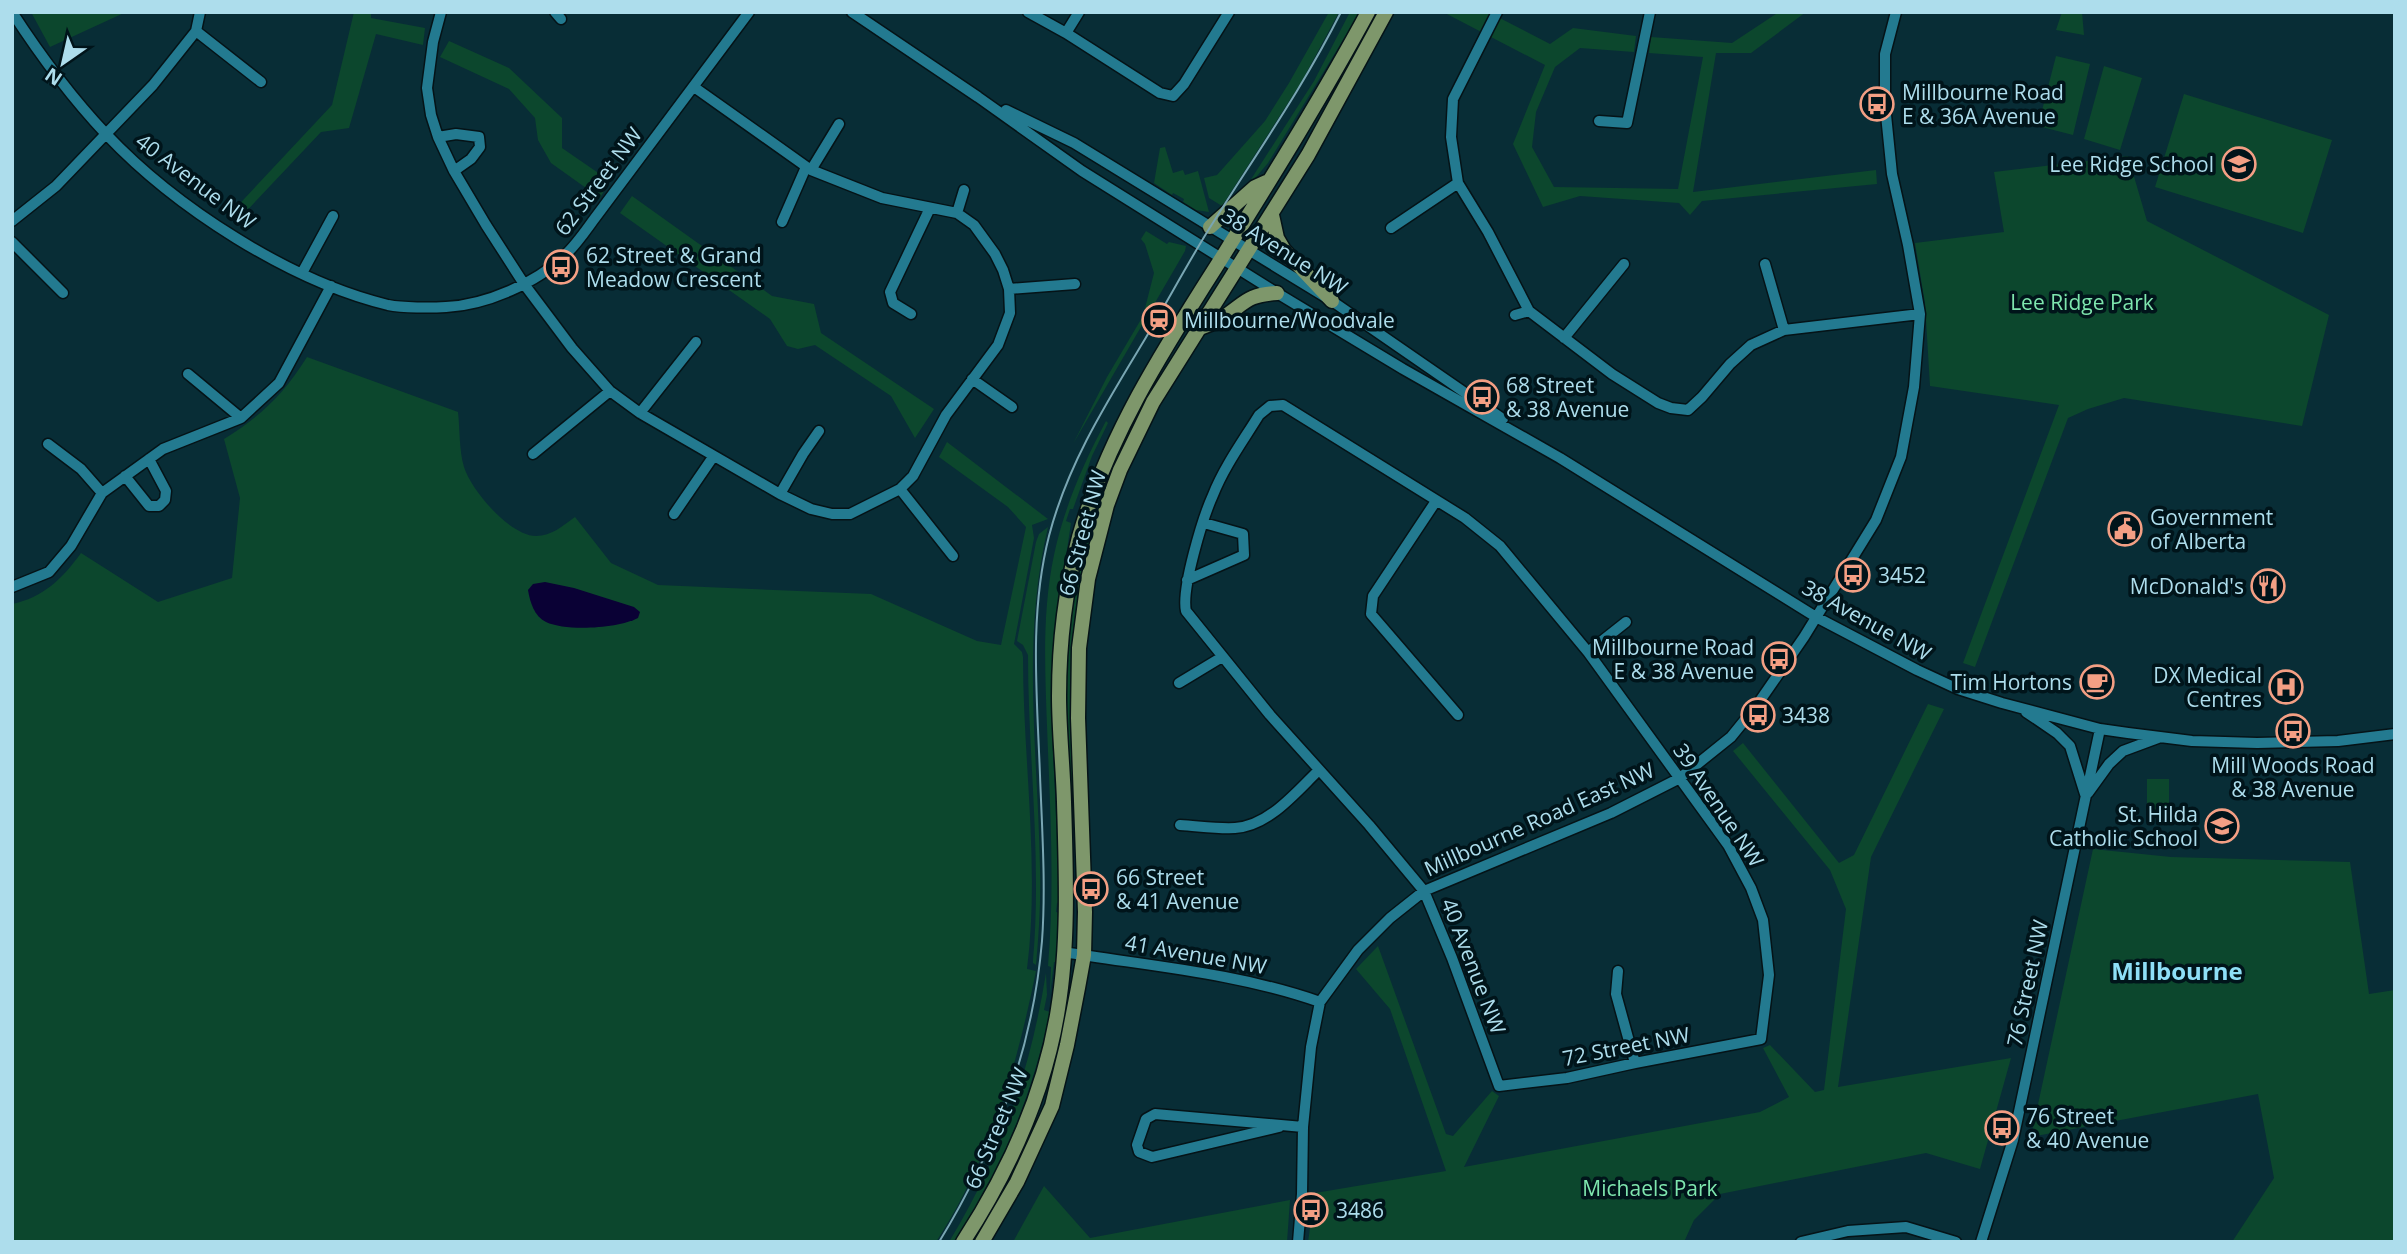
<svg xmlns="http://www.w3.org/2000/svg" width="2407" height="1254" viewBox="0 0 2407 1254" font-family="'Open Sans',sans-serif">
	<style>
		.green { fill: #0c472d }
		.water { fill: #0a0135 }
		.lines { fill: none; stroke-linecap: round; stroke-linejoin: round }
		.minor-casing { stroke: #051317; stroke-width: 13 }
		.major-casing { stroke: #051317; stroke-width: 17 }
		.minor { stroke: #237a90; stroke-width: 10 }
		.major { stroke: #7e976b; stroke-width: 14 }
		.tram { stroke: #79a6b3; stroke-width: 2 }
		.labels { text-anchor: middle; dominant-baseline: central; stroke-width: 7; stroke-linejoin: round; paint-order: stroke }
		.poi-label { font-size: 21px; fill: #adddec; stroke: #00141a; text-anchor: start }
		.street-label { font-size: 21px; fill: #adddec; stroke: #00141a }
		.park-label { font-size: 21px; fill: #7ee6ae; stroke: #00141a }
		.quarter-label { font-size: 24px; font-weight: bold; fill: #8edff7; stroke: #00141a }
	</style>
	<rect width="100%" height="100%" fill="#082d36"/>
	<path class="green" d="M31,12H126L50,47Z
		M354,12H371V18L425,28L423,45L376,34L349,128L321,132L239,219L230,214L332,105Z
		M1329,12H1339L1302,81L1222,206L1209,198L1204,178L1217,175L1265,121L1289,83Z
		M1350,12H1360L1268,163L1241,195L1314,81Z
		M1443,12H1488L1550,44L1573,28L1636,36L1634,52L1580,48L1555,67L1536,112L1532,147L1554,187L1678,189L1703,57L1649,53L1651,37L1732,43L1779,12H1806L1751,53H1716L1693,192L1876,170L1877,184L1702,201L1690,215L1679,203L1580,196L1543,207L1513,144L1545,65Z
		M2062,12H2082L2084,35L2056,30Z
		M449,41L509,68L562,118V148L610,181L600,198L551,163L538,140L535,118L509,89L440,57Z
		M2056,56L2090,64L2073,135L2038,126Z
		M2104,66L2142,78L2120,150L2084,139Z
		M2184,94L2332,140L2303,233L2155,187Z
		M1165,147L1173,173L1183,170L1185,175L1198,171L1209,212L1196,210L1183,202L1184,199L1173,193L1172,195L1154,183L1160,148Z
		M2128,156L2147,221L2329,315L2302,426L2124,398L2088,409L2068,418L1975,667L1963,663L2059,405L1930,386L1925,303L1915,243L2004,232L1994,172Z
		M632,196L772,296L814,304L821,333L934,409L915,438L891,396L815,345L798,349L787,346L770,319L620,213Z
		M1146,231L1167,244L1169,242L1186,246L1185,251L1073,444L1107,377L1143,316L1154,273L1145,244L1141,239Z
		M307,357L458,412C460,430 459,450 464,467C471,490 510,536 536,536C552,536 562,526 575,517L611,563L658,585L871,594L977,641L1001,645L1026,527L1008,507L939,457L947,442L1048,519L1032,525L1034,538L1014,644L1022,652L1023,657C1023,761 1040,866 1027,969L1036,971C1016,1070 990,1158 936,1242H12V604C43,598 63,578 81,553L158,602L232,578L240,498L224,439C261,416 284,394 307,357Z
		M1147,391V396C1111,472 1081,550 1073,634C1068,687 1071,740 1073,793H1071C1060,693 1065,589 1100,493C1113,458 1131,425 1147,391Z
		M1106,421L1108,423L1092,456L1073,509H1070L1066,521L1071,523L1056,622L1052,676V730L1060,902L1057,903L1056,912L1060,913L1057,962H1054L1050,995L1051,967L1048,966C1055,886 1050,806 1047,726C1045,669 1042,612 1054,555C1064,508 1083,464 1106,421Z
		M1048,527C1021,639 1038,754 1040,868C1041,900 1039,932 1036,965L1033,963V960C1042,859 1028,757 1028,655L1023,645L1017,641L1036,542L1039,534Z
		M1928,704L1944,709L1871,857L1838,1087L2011,1058L1980,1169L1926,1153L1720,1194L1694,1220L1684,1242H1308L1315,1193L1446,1171L1390,1009L1356,969L1378,946L1446,1134L1453,1136L1492,1091L1499,1096L1464,1167L1760,1112L1789,1097L1763,1048L1770,1045L1815,1092L1824,1090L1846,909L1830,870L1733,751L1743,743L1839,863L1854,855Z
		M2147,779H2169V812H2147Z
		M2093,849L2171,857L2350,862L2369,994L2395,990V1242H2232L2274,1178L2258,1094L2031,1137Z
		M1046,973L1047,995L1044,1010L1050,1012C1032,1095 1002,1170 955,1242H949C1001,1156 1030,1072 1046,973Z
		M1044,1186L1090,1238L1290,1200L1287,1242H1013Z"/>
	<path class="water" d="M545,582L574,588L634,607L640,612L638,618C619,628 567,632 546,622C534,616 530,602 528,590L533,584Z"/>
	<g class="lines">
		<defs>
			<path id="minor" d="M12,12C40,55 70,96 106,134C175,207 289,281 388,305C403,308 431,308 446,307C486,305 537,283 565,255C575,246 584,233 592,222L749,12
				M441,12L433,42L427,88L431,115L438,137L454,171L486,225L524,284L572,348L610,391L640,413L780,494L811,509L832,514H850L900,489L913,476L946,415L998,345L1010,313L1009,289L1003,270L995,254L974,225L957,213L882,198L811,170L694,87
				M555,12L561,19
				M852,12L978,97L1082,171L1277,293L1403,369L1560,458L1816,617L1917,670L1958,689L2002,703L2100,729L2128,733L2192,741L2257,743L2338,741L2395,734
				M1028,12L1066,33L1160,93L1173,96L1184,84L1229,12
				M1497,12L1453,99L1451,137L1458,183L1488,232L1529,311L1612,374L1658,403L1671,408L1688,410L1702,397L1730,364L1751,345L1784,330L1920,314
				M196,31L261,82
				M1066,33L1079,12
				M1006,110L1074,143L1332,301L1503,419
				M1599,121L1627,123L1650,12
				M438,137L456,134L479,137L480,147L471,159L454,171
				M811,170L839,124
				M957,213L964,190
				M12,221L56,186L153,85L196,31L200,12
				M782,222L806,167
				M1391,228L1458,183
				M12,242L63,293
				M1765,264L1784,330
				M302,273L333,216
				M1009,289L1075,284
				M911,314L893,303L890,292L930,208
				M1515,315L1529,311
				M1564,338L1624,264
				M188,374L241,418
				M972,379L1012,407
				M1283,405L1465,518L1500,546L1588,652L1728,845L1751,888L1763,920L1769,975L1761,1039L1635,1063L1567,1078L1499,1086L1452,958L1424,891L1369,825L1270,715L1186,611C1181,589 1203,517 1213,495C1224,467 1243,441 1259,415L1270,406Z
				M640,413L696,342
				M48,444L81,469L102,493
				M533,454L610,391
				M125,476L149,506H159L165,500L166,491L149,459
				M900,489L953,556
				M780,494L803,454L819,431
				M1436,501L1373,596L1371,614L1458,715
				M674,514L713,457
				M1187,580L1244,555L1243,534L1204,523
				M12,587L49,572L71,546L102,493L163,449L241,418L279,383L331,286
				M1588,652L1626,622
				M1179,683L1222,657
				M2026,712L2057,733L2070,746L2085,794
				M2088,793L2109,764L2123,751L2158,738
				M1180,825C1198,826 1217,829 1235,828C1269,826 1296,792 1319,770
				M1063,952C1149,966 1238,973 1320,1002
				M1618,971L1616,994L1635,1063
				M1279,1127L1152,1157L1139,1152L1137,1145L1146,1119L1155,1114L1303,1127
				M1298,1242L1302,1194L1303,1127L1311,1047L1320,1002L1358,950L1390,918L1424,891L1611,813L1680,778L1731,737L1757,705L1804,637L1876,520L1901,457L1914,387L1920,314L1908,245L1892,174L1885,105V54L1896,12
				M1801,1242L1848,1231L1906,1227L1956,1242
				M1981,1242L2013,1140L2100,729"/>
			<path id="major" d="M1272,215L1277,238L1284,250L1332,301
				M1210,227L1255,187L1266,182
				M1200,328C1207,325 1215,323 1221,319C1246,303 1245,295 1277,293
				M963,1242C1009,1171 1045,1092 1058,1009C1069,942 1066,870 1064,802C1063,767 1059,731 1059,696C1059,644 1066,587 1079,537C1108,435 1165,347 1221,259C1272,177 1322,97 1368,12
				M982,1242L1017,1182L1052,1106L1067,1045L1078,988L1084,955L1085,912L1078,718L1079,648L1088,579L1107,505L1120,470L1153,402L1308,155L1386,12"/>
		</defs>
		<use href="#minor" class="minor-casing"/>
		<use href="#major" class="major-casing"/>
		<use href="#minor" class="minor"/>
		<use href="#major" class="major"/>
		<path class="tram" d="M939,1242C995,1151 1033,1048 1042,941C1046,886 1042,830 1040,775C1037,695 1029,614 1049,536C1067,466 1105,405 1142,344C1165,306 1186,266 1209,229C1254,157 1303,88 1341,12"/>
	</g>
	<defs>
		<symbol id="bus-ring" viewBox="-11 -11 22 22"><circle r="9.5" fill="#00141a" stroke="#f39f84" stroke-width="1.5"/><path d="M-5-6H5V4H4V6H2V4H-2V6H-4V4H-5ZM-3.5-4V0h7V-4ZM-3.5 1.2v1.5H-2V1.2ZM2 1.2v1.5H3.5V1.2Z" fill="#f39f84"/></symbol>
		<symbol id="school-ring" viewBox="-11 -11 22 22"><circle r="9.5" fill="#00141a" stroke="#f39f84" stroke-width="1.5"/><path d="M0-5L7-2L0 1L-7-2ZM-4 1L0 2.5L4 1V4Q0 6-4 4Z" fill="#f39f84"/></symbol>
		<symbol id="station-ring" viewBox="-11 -11 22 22"><circle r="9.5" fill="#00141a" stroke="#f39f84" stroke-width="1.5"/><path d="M-3-6H3Q5-6 5-4V2Q5 4 3 4L4.5 6H3L1.5 4h-3L-3 6H-4.5L-3 4Q-5 4-5 2V-4Q-5-6-3-6ZM-3.5-4v3h7v-3ZM-3.5 1v1.5H-2V1ZM2 1v1.5H3.5V1Z" fill="#f39f84"/></symbol>
		<symbol id="civic-ring" viewBox="-11 -11 22 22"><circle r="9.5" fill="#00141a" stroke="#f39f84" stroke-width="1.5"/><path d="M-.6-6.5H3V-4.5H.6V-3L4-1V1h2V6H-6V1h2V-1L-.6-3ZM-1.2 2.5V6h2.4V2.5Z" fill="#f39f84"/></symbol>
		<symbol id="restaurant-ring" viewBox="-11 -11 22 22"><circle r="9.5" fill="#00141a" stroke="#f39f84" stroke-width="1.5"/><path d="M-5-6h1v4h1v-4h1v4h1v-4h1v5L-1.5 .5V6h-2V.5L-5-1ZM5-6V6H3V1.5H1.5Q1.5-4 5-6Z" fill="#f39f84"/></symbol>
		<symbol id="cafe-ring" viewBox="-11 -11 22 22"><circle r="9.5" fill="#00141a" stroke="#f39f84" stroke-width="1.5"/><path d="M-5.5-4.5H6V0H3Q3 3.5 0 3.5H-2.5Q-5.5 3.5-5.5 0ZM3-3.2v2h1.7v-2ZM-6 4.5H4V6H-6Z" fill="#f39f84"/></symbol>
		<symbol id="hospital-ring" viewBox="-11 -11 22 22"><circle r="9.5" fill="#00141a" stroke="#f39f84" stroke-width="1.5"/><path d="M-5-5h3v3.5h4V-5h3V5h-3V1.5h-4V5h-3Z" fill="#f39f84"/></symbol>
	</defs>
	<g fill-rule="evenodd">
		<use href="#bus-ring" x="1858" y="85" width="38" height="38"/>
		<use href="#school-ring" x="2220" y="145" width="38" height="38"/>
		<use href="#bus-ring" x="542" y="248" width="38" height="38"/>
		<use href="#station-ring" x="1140" y="301" width="38" height="38"/>
		<use href="#bus-ring" x="1463" y="378" width="38" height="38"/>
		<use href="#civic-ring" x="2106" y="510" width="38" height="38"/>
		<use href="#bus-ring" x="1834" y="556" width="38" height="38"/>
		<use href="#restaurant-ring" x="2249" y="567" width="38" height="38"/>
		<use href="#bus-ring" x="1760" y="640" width="38" height="38"/>
		<use href="#cafe-ring" x="2078" y="663" width="38" height="38"/>
		<use href="#hospital-ring" x="2267" y="668" width="38" height="38"/>
		<use href="#bus-ring" x="1739" y="696" width="38" height="38"/>
		<use href="#bus-ring" x="2274" y="712" width="38" height="38"/>
		<use href="#school-ring" x="2203" y="807" width="38" height="38"/>
		<use href="#bus-ring" x="1072" y="870" width="38" height="38"/>
		<use href="#bus-ring" x="1983" y="1109" width="38" height="38"/>
		<use href="#bus-ring" x="1292" y="1191" width="38" height="38"/>
	</g>
	<g class="labels">
		<g class="poi-label">
			<text x="1902" y="92">Millbourne Road<tspan x="1902" dy="24">E &amp; 36A Avenue</tspan></text>
			<text x="2214" y="164" text-anchor="end">Lee Ridge School</text>
			<text x="586" y="255">62 Street &amp; Grand<tspan x="586" dy="24">Meadow Crescent</tspan></text>
			<text x="1184" y="320">Millbourne/Woodvale</text>
			<text x="1506" y="385">68 Street<tspan x="1506" dy="24">&amp; 38 Avenue</tspan></text>
			<text x="2150" y="517">Government<tspan x="2150" dy="24">of Alberta</tspan></text>
			<text x="1878" y="575">3452</text>
			<text x="2244" y="586" text-anchor="end">McDonald's</text>
			<text x="1754" y="647" text-anchor="end">Millbourne Road<tspan x="1754" dy="24">E &amp; 38 Avenue</tspan></text>
			<text x="2262" y="675" text-anchor="end">DX Medical<tspan x="2262" dy="24">Centres</tspan></text>
			<text x="2072" y="682" text-anchor="end">Tim Hortons</text>
			<text x="1782" y="715">3438</text>
			<text x="2293" y="765" text-anchor="middle">Mill Woods Road<tspan x="2293" dy="24">&amp; 38 Avenue</tspan></text>
			<text x="2198" y="814" text-anchor="end">St. Hilda<tspan x="2198" dy="24">Catholic School</tspan></text>
			<text x="1116" y="877">66 Street<tspan x="1116" dy="24">&amp; 41 Avenue</tspan></text>
			<text x="2026" y="1116">76 Street<tspan x="2026" dy="24">&amp; 40 Avenue</tspan></text>
			<text x="1336" y="1210">3486</text>
		</g>
		<g class="street-label">
			<text transform="translate(196 181) rotate(37)">40 Avenue NW</text>
			<text transform="translate(598 181) rotate(-53)">62 Street NW</text>
			<text transform="translate(1285 251) rotate(32)">38 Avenue NW</text>
			<text transform="translate(1082 533) rotate(-75)">66 Street NW</text>
			<text transform="translate(1867 620) rotate(29)">38 Avenue NW</text>
			<text transform="translate(1719 805) rotate(56)">39 Avenue NW</text>
			<text transform="translate(1539 819) rotate(-24)">Millbourne Road East NW</text>
			<text transform="translate(1196 954) rotate(10)">41 Avenue NW</text>
			<text transform="translate(1474 966) rotate(69)">40 Avenue NW</text>
			<text transform="translate(2027 983) rotate(-78)">76 Street NW</text>
			<text transform="translate(1626 1046) rotate(-11)">72 Street NW</text>
			<text transform="translate(996 1128) rotate(-67)">66 Street NW</text>
		</g>
		<g class="park-label">
			<text x="2082" y="302">Lee Ridge Park</text>
			<text x="1650" y="1188">Michaels Park</text>
		</g>
		<g class="quarter-label">
			<text x="2177" y="970">Millbourne</text>
		</g>
	</g>
	<rect width="2407" height="1254" fill="none" stroke="#adddec" stroke-width="28"/>
	<g transform="translate(63 63) rotate(214)" stroke="#00141a" stroke-width="5" paint-order="stroke">
	<path d="M0-5L12 26L0 18L-12 26Z" fill="#adddec"/>
	<text y="-10" font-size="19" font-weight="bold" text-anchor="middle" fill="#adddec">N</text>
	</g>
</svg>
